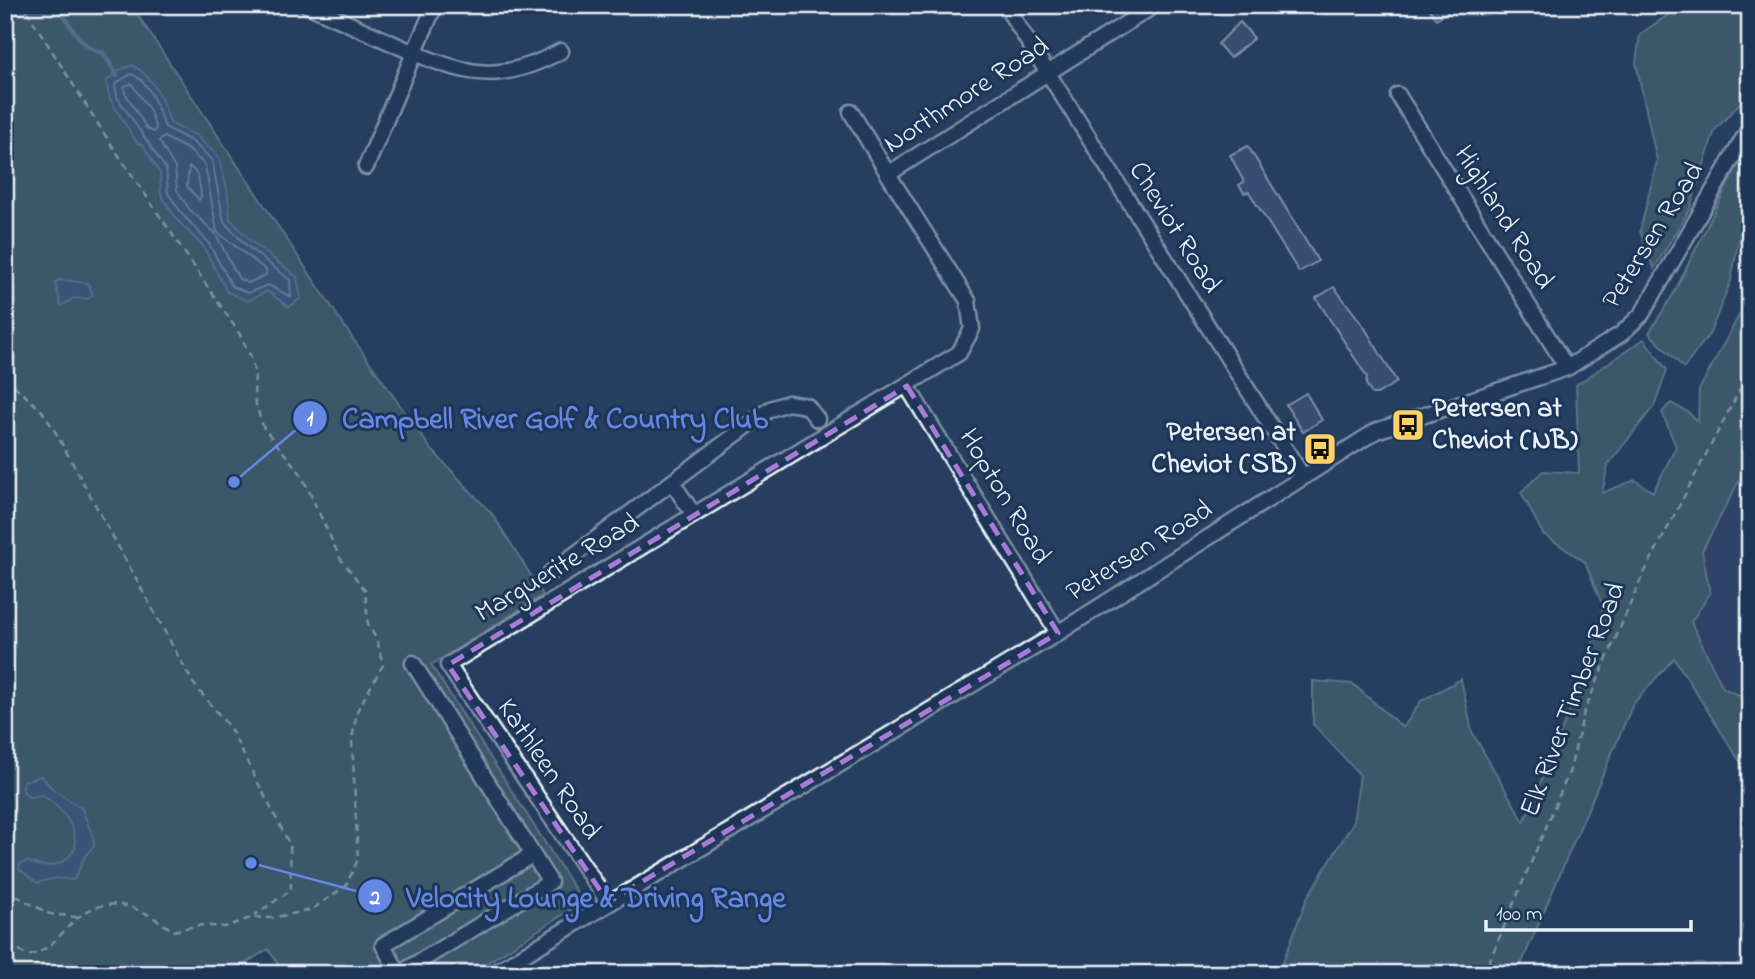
<svg xmlns="http://www.w3.org/2000/svg" width="1755" height="979" viewBox="0 0 1755 979" font-family="'Indie Flower',sans-serif">
	<style>
		.built { fill: #374b6f }
		.green { fill: #547676; stroke: #9eb4b7; stroke-width: 2 }
		.water { fill: #517093; stroke: #8da4bb; stroke-width: 2 }
		.lines { fill: none; stroke-linecap: round; stroke-linejoin: round }
		.shore { stroke: #acbdd0; stroke-width: 2 }
		.stream { stroke: #8da4bb; stroke-width: 4.5 }
		.building { fill: #4e6087; stroke: #e8f1f8; stroke-width: 2 }
		.minor-casing { stroke: #e8f1f8; stroke-width: 19 }
		.path { stroke: #e8f1f8; stroke-width: 2.5; stroke-dasharray: 7 5; stroke-linecap: butt }
		.minor { stroke: #1d3557; stroke-width: 14 }
		.marked { fill: none; stroke: #a77bd6; stroke-width: 5; stroke-dasharray: 14 9; stroke-linejoin: round }
		.labels { text-anchor: middle; dominant-baseline: central; stroke-width: 6; stroke-linejoin: round; paint-order: stroke }
		.street-label { font-size: 28px; fill: #e8f1f8; stroke: #1d3557 }
		.poi-label { font-size: 28px; font-weight: bold; fill: #e8f1f8; stroke: #1d3557; text-anchor: start }
		.leader { fill: none; stroke: #6487e3; stroke-width: 2.5 }
		.callout-dot { fill: #6487e3; stroke: #1d3557; stroke-width: 2.5 }
		.mark-label { font-size: 21px; text-anchor: middle; font-weight: bold; fill: #fff }
		.callout-label { font-size: 30px; text-anchor: middle; font-weight: bold; fill: #6487e3; stroke: #1d3557; stroke-width: 6; stroke-linejoin: round; paint-order: stroke }
	</style>
	<rect width="100%" height="100%" fill="#273e61"/>
	<filter id="ink" filterUnits="userSpaceOnUse"><feTurbulence type="fractalNoise" baseFrequency=".0143" numOctaves="2"/><feDisplacementMap in="SourceGraphic" scale="14" xChannelSelector="R" yChannelSelector="G"/><feConvolveMatrix kernelMatrix="1 2 1 2 8 2 1 2 1" color-interpolation-filters="sRGB"/></filter>
	<g filter="url(#ink)">
		<path class="built" d="M1750,388V760L1656,609Z"/>
		<path class="green" d="M5,5H131L351,336L431,449L493,515L543,595L431,665L583,902L469,974H285L268,949L228,974H5Z
			M1683,5H1741L1750,41V92L1715,130L1690,208L1654,269L1640,231L1657,161L1636,63L1640,34Z
			M1744,152L1741,189L1750,195V218L1744,212L1731,280L1710,333L1684,368L1649,333L1674,293Z
			M1750,295V460L1702,551L1710,593L1691,622L1723,688L1750,700V777L1674,658L1633,704L1517,974H1282L1280,970L1307,898L1353,823L1360,775L1313,724V681L1353,684L1403,728L1421,701L1461,679L1472,732L1524,822L1583,678L1603,606L1585,562L1543,534L1521,492L1543,471L1579,473L1576,385L1644,339L1667,370L1654,406L1608,465L1602,493L1635,480L1653,492L1676,447L1662,412L1671,403L1688,412L1698,422L1699,390Z"/>
		<path class="water" d="M132,65C154,77 163,100 170,123L197,136L218,156L227,188L230,219L252,242L297,277L301,298L289,307L267,291L248,301L227,292L203,246L177,220L161,195L160,173L143,145L137,143L110,99L106,82L118,71Z
			M59,280L88,283L93,294L88,299L74,298L61,306L55,283Z
			M41,776L53,789L82,809L93,837L94,846L85,856L74,880L56,878L37,883L19,869L20,864L27,861C45,870 65,867 75,848C77,825 60,807 42,795L29,797L23,791V781Z"/>
		<g class="lines">
			<path class="shore" d="M131,74C151,81 157,109 165,127L193,142L212,160L224,222L248,247L290,280L291,297L268,285L248,293L232,286L208,242L183,215L168,193L166,169L117,97L115,84Z
				M131,83L149,109L156,128L154,132L147,129L125,93L124,87Z
				M164,137L189,150L205,165L217,232L266,270V275L248,283L239,279L215,233L190,210L177,190L175,168L159,141Z
				M189,167C199,171 200,185 201,196L199,200L187,186Z"/>
			<path class="stream" d="M57,5C71,24 79,49 104,53L117,76"/>
		</g>
		<path class="building" d="M1427,5H1459L1436,19Z
			M1240,22L1254,38L1230,58L1218,44Z
			M1248,146L1318,261L1299,272L1249,192L1244,193L1239,185L1244,182L1230,155Z
			M1334,287L1363,325L1397,382L1377,394H1372L1366,384L1367,377L1316,298Z
			M1306,393L1322,420L1303,432L1286,405Z"/>
		<g class="lines">
			<defs>
				<path id="minor" d="M307,5L414,53L435,5
					M1005,5L1303,477
					M1398,95L1567,368
					M851,112L888,174
					M366,167L414,53C472,77 504,82 561,51
					M907,386L1058,633
					M672,482L694,515
					M550,573L770,409L788,403L807,406L817,419
					M413,663L550,882L399,974L383,945L532,855
					M608,902L448,665L959,353L972,329L968,301L888,174L1155,5
					M492,974L1058,633L1376,431L1567,368L1621,334L1642,314L1750,127"/>
			</defs>
			<use href="#minor" class="minor-casing"/>
			<path class="path" d="M5,377L42,411L56,433L193,683L230,728L240,748L290,845L291,890L255,915
				M5,890L50,914L76,917
				M5,931L12,944L27,956C49,951 58,937 74,921C107,890 143,908 173,931L200,925L225,927L253,917L272,918L311,910L346,886L358,859L352,740L357,711L383,665L377,640L368,624L365,590L340,558L301,474L263,427L254,398L255,375L251,357L239,333L105,135L23,5
				M1484,974L1570,770L1584,712L1641,579L1750,370"/>
			<use href="#minor" class="minor"/>
		</g>
	</g>
	<path d="M0 0H1755V979H0ZM907,386L1058,633L608,902L448,665Z" fill="#273e61" fill-opacity=".55" fill-rule="evenodd"/>
	<path class="marked" d="M907,386L1058,633L608,902L448,665Z"/>
	<defs>
		<symbol id="bus-square" viewBox="-11 -11 22 22"><rect x="-9" y="-9" width="18" height="18" rx="4" fill="#ffd166" stroke="#1d3557"/><path d="M-5-6H5V4H4V6H2V4H-2V6H-4V4H-5ZM-3.5-4V0h7V-4ZM-3.5 1.2v1.5H-2V1.2ZM2 1.2v1.5H3.5V1.2Z" fill="#111"/></symbol>
	</defs>
	<g fill-rule="evenodd">
		<use href="#bus-square" x="1389" y="406" width="38" height="38"/>
		<use href="#bus-square" x="1301" y="430" width="38" height="38"/>
	</g>
	<g class="labels">
		<g class="street-label">
			<text transform="translate(967 96) rotate(-33)">Northmore Road</text>
			<text transform="translate(1503 218) rotate(58)">Highland Road</text>
			<text transform="translate(1174 228) rotate(58)">Cheviot Road</text>
			<text transform="translate(1654 236) rotate(-58)">Petersen Road</text>
			<text transform="translate(1004 497) rotate(59)">Hopton Road</text>
			<text transform="translate(1140 552) rotate(-32)">Petersen Road</text>
			<text transform="translate(558 569) rotate(-31)">Marguerite Road</text>
			<text transform="translate(1574 700) rotate(-69)">Elk River Timber Road</text>
			<text transform="translate(548 770) rotate(56)">Kathleen Road</text>
		</g>
		<g class="poi-label">
			<text x="1432" y="409">Petersen at<tspan x="1432" dy="32">Cheviot (NB)</tspan></text>
			<text x="1296" y="433" text-anchor="end">Petersen at<tspan x="1296" dy="32">Cheviot (SB)</tspan></text>
		</g>
	</g>
	<path class="leader" d="M234 482L310 418M251 863L375 896"/>
	<g class="callout-dot">
		<circle cx="234" cy="482" r="7"/>
		<circle cx="251" cy="863" r="7"/>
		<circle cx="310" cy="418" r="18"/>
		<circle cx="375" cy="896" r="18"/>
	</g>
	<g class="mark-label">
		<text x="310" y="425">1</text>
		<text x="375" y="904">2</text>
	</g>
	<g class="callout-label">
		<text x="555" y="428">Campbell River Golf &amp; Country Club</text>
		<text x="596" y="907">Velocity Lounge &amp; Driving Range</text>
	</g>
	<rect width="1755" height="979" fill="none" stroke="#1d3557" stroke-width="28"/>
	<rect x="14" y="14" width="1727" height="951" fill="none" stroke="#e8f1f8" stroke-width="2.5" filter="url(#ink)"/>
	<path d="M1486 920v10h205v-10" fill="none" stroke="#e8f1f8" stroke-width="3.5"/>
	<text x="1496" y="920" font-size="21" fill="#e8f1f8" stroke="#1d3557" stroke-width="5" paint-order="stroke">100 m</text>
</svg>
